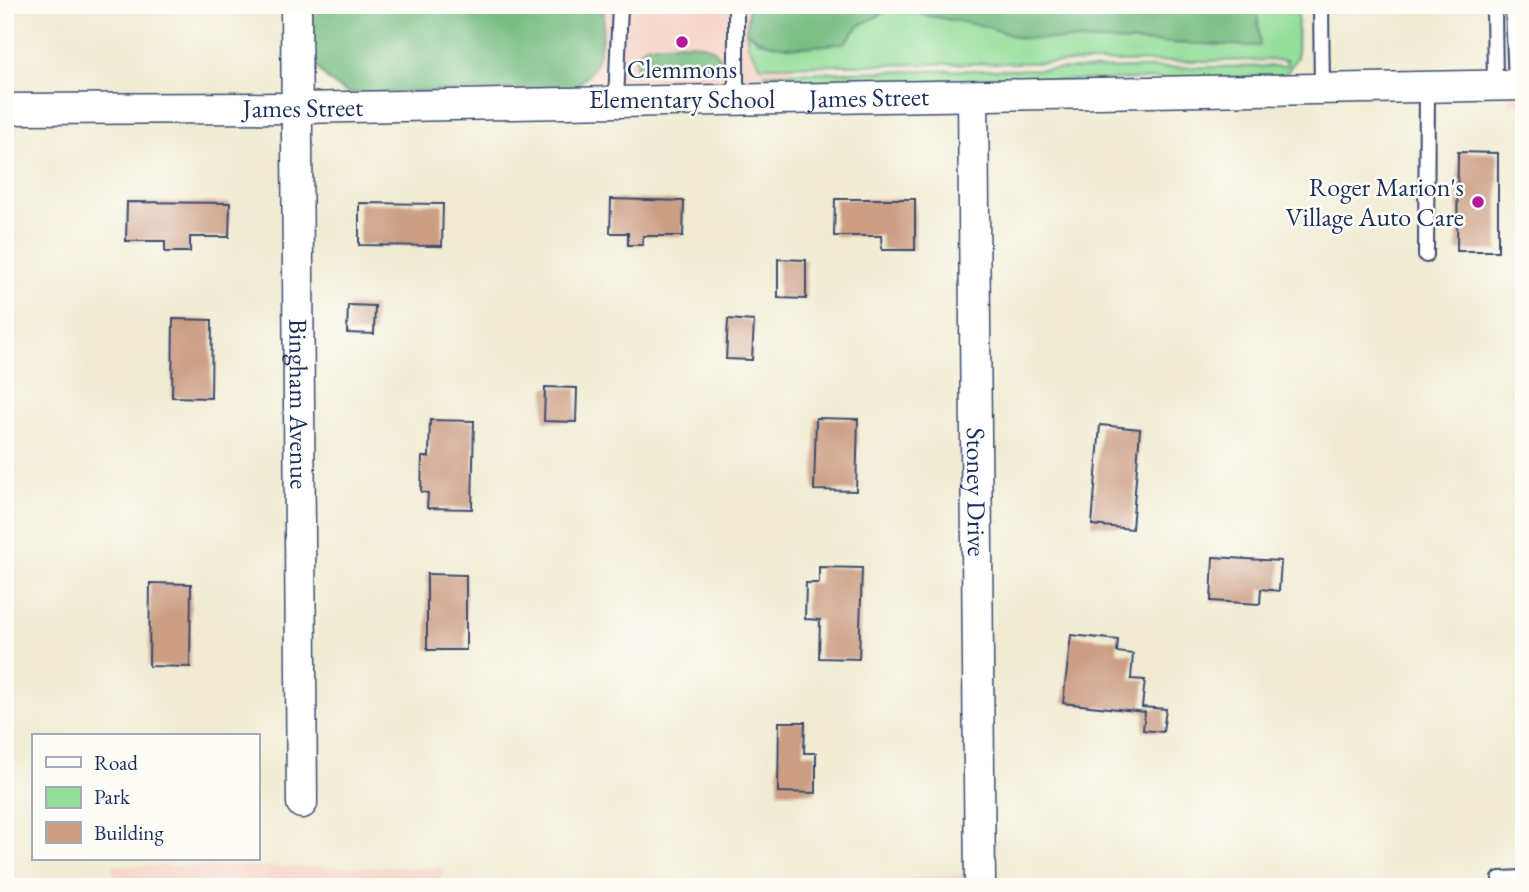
<svg xmlns="http://www.w3.org/2000/svg" width="1529" height="892" viewBox="0 0 1529 892" font-family="'EB Garamond',serif">
	<style>
		.built { fill: #f6d2c4 }
		.green { fill: #94de9a; stroke: #58867c; stroke-width: 2 }
		.forest { fill: #77bd82; stroke: #497670; stroke-width: 2 }
		.building { fill: #cc9e84 }
		.lines { fill: none; stroke-linecap: round; stroke-linejoin: round }
		.service-casing { stroke: #3b4b6f; stroke-width: 18 }
		.minor-casing { stroke: #3b4b6f; stroke-width: 33 }
		.service { stroke: #fff; stroke-width: 14 }
		.minor { stroke: #fff; stroke-width: 30 }
		.poi-dot { fill: #b5179e; stroke: #fdfcf7; stroke-width: 2.5 }
		.labels { text-anchor: middle; dominant-baseline: central; stroke-width: 5; stroke-linejoin: round; paint-order: stroke }
		.poi-label { font-size: 26px; fill: #1b2f5e; stroke: #fdfcf7 }
		.street-label { font-size: 26px; fill: #1b2f5e; stroke: #fdfcf7 }
	</style>
	<rect width="100%" height="100%" fill="#fdfcf7"/>
	<filter id="ink" filterUnits="userSpaceOnUse"><feTurbulence type="fractalNoise" baseFrequency=".0143" numOctaves="2"/><feDisplacementMap in="SourceGraphic" scale="14" xChannelSelector="R" yChannelSelector="G"/><feConvolveMatrix kernelMatrix="1 2 1 2 8 2 1 2 1" color-interpolation-filters="sRGB"/></filter>
	<filter id="wash" filterUnits="userSpaceOnUse"><feTurbulence type="fractalNoise" baseFrequency=".00686" numOctaves="4" result="noise"/><feDisplacementMap in="SourceGraphic" scale="28" xChannelSelector="R" yChannelSelector="G"/><feGaussianBlur stdDeviation="1.57" result="paint"/><feColorMatrix in="noise" values="0 0 0 0 0 0 0 0 0 0 0 0 0 0 0 0 0 1.4 0 .05"/><feComposite in="paint" operator="in"/></filter>
	<g filter="url(#wash)">
		<rect width="100%" height="100%" fill="#f0ebd2"/>
		<path class="built" d="M574,5H790V78L573,81Z
			M1504,5H1524V104L1508,105Z
			M113,865L442,868L441,887H113Z
			M969,873V887H849Z"/>
		<path class="green" d="M1257,5H1298L1297,57L1284,77L782,85L765,73L1286,66L1287,60L761,66L748,45L746,31L759,42L844,43L860,25L891,9L985,26L1019,38L1259,46Z"/>
		<path class="forest" d="M308,5H604C603,37 603,73 570,89L348,93C308,74 309,46 308,5Z
			M749,5H1257L1260,46L1019,38L985,26L891,9L860,25L844,43C810,47 774,54 746,31Z
			M649,45C672,45 720,34 722,66L636,68V53Z"/>
		<g id="blocks">
			<path class="building" d="M1458,152L1498,153V251H1457Z
				M611,199L684,201L683,236H643V245H628V233H610Z
				M835,199H915V250H882L881,236H834Z
				M127,202L230,203L229,237H190V252H165V241H126Z
				M359,203L443,204L442,246L359,245Z
				M778,259L806,260V299L778,298Z
				M348,305L375,306L374,334L347,333Z
				M173,319L212,320L211,398L172,397Z
				M728,319L754,321L752,360L726,359Z
				M545,387L577,388L576,422L544,421Z
				M816,418L858,419L856,491L814,490Z
				M430,420L474,421L472,509L427,508L428,493L421,492L422,457H429Z
				M1100,425L1140,429L1132,529L1092,525Z
				M1213,557L1281,561L1279,591L1261,589L1260,604L1211,601Z
				M819,567L862,568L859,659L819,658L820,620L805,619L806,583H819Z
				M427,574L466,575V650H427Z
				M150,583L191,584L190,667L149,666Z
				M1071,635L1118,640L1117,652L1133,654L1131,679L1145,680L1142,707L1166,709L1163,732L1143,730L1145,712L1063,703Z
				M779,722H805L804,753H816V793L778,792Z"/>
		</g>
	</g>
	<g filter="url(#ink)">
		<use href="#blocks" fill-opacity="0" stroke="#3b4b6f" stroke-width="2"/>
		<g class="lines">
			<defs>
				<path id="service" d="M1321,5L1322,89
					M1494,5L1495,86
					M1513,5L1516,85
					M736,99V5
					M616,102L620,5
					M1426,255L1427,87
					M1500,887V879L1524,878"/>
				<g id="minor">
					<path id="s1" d="M296,5L302,803"/>
					<path id="s2" d="M973,96L980,887"/>
					<path id="s3" d="M5,109L297,108L1524,85"/>
				</g>
			</defs>
			<use href="#service" class="service-casing"/>
			<use href="#minor" class="minor-casing"/>
			<use href="#service" class="service"/>
			<use href="#minor" class="minor"/>
		</g>
	</g>
	<g class="poi-dot">
		<circle cx="682" cy="42" r="7"/>
		<circle cx="1478" cy="202" r="7"/>
	</g>
	<g class="labels">
		<g class="poi-label">
			<text x="682" y="69">Clemmons<tspan x="682" dy="30">Elementary School</tspan></text>
			<text x="1464" y="187" text-anchor="end">Roger Marion's<tspan x="1464" dy="30">Village Auto Care</tspan></text>
		</g>
		<g class="street-label">
			<text stroke="none"><textPath href="#s3" startOffset="864">James Street</textPath></text>
			<text stroke="none"><textPath href="#s3" startOffset="298">James Street</textPath></text>
			<text stroke="none"><textPath href="#s1" startOffset="399">Bingham Avenue</textPath></text>
			<text stroke="none"><textPath href="#s2" startOffset="396">Stoney Drive</textPath></text>
		</g>
	</g>
	<rect width="1529" height="892" fill="none" stroke="#fdfcf7" stroke-width="28"/>
	<rect x="32" y="734" width="228" height="126" fill="#fdfcf7" stroke="#a3aaba" stroke-width="2"/>
	<rect x="46" y="757" width="35" height="10" fill="#ffffff" stroke="#a3aaba" stroke-width="2"/>
	<text x="94" y="770" font-size="21" fill="#1b2f5e">Road</text>
	<rect x="46" y="787" width="35" height="21" fill="#94de9a" stroke="#a3aaba" stroke-width="2"/>
	<text x="94" y="804" font-size="21" fill="#1b2f5e">Park</text>
	<rect x="46" y="822" width="35" height="21" fill="#cc9e84" stroke="#a3aaba" stroke-width="2"/>
	<text x="94" y="840" font-size="21" fill="#1b2f5e">Building</text>
</svg>
